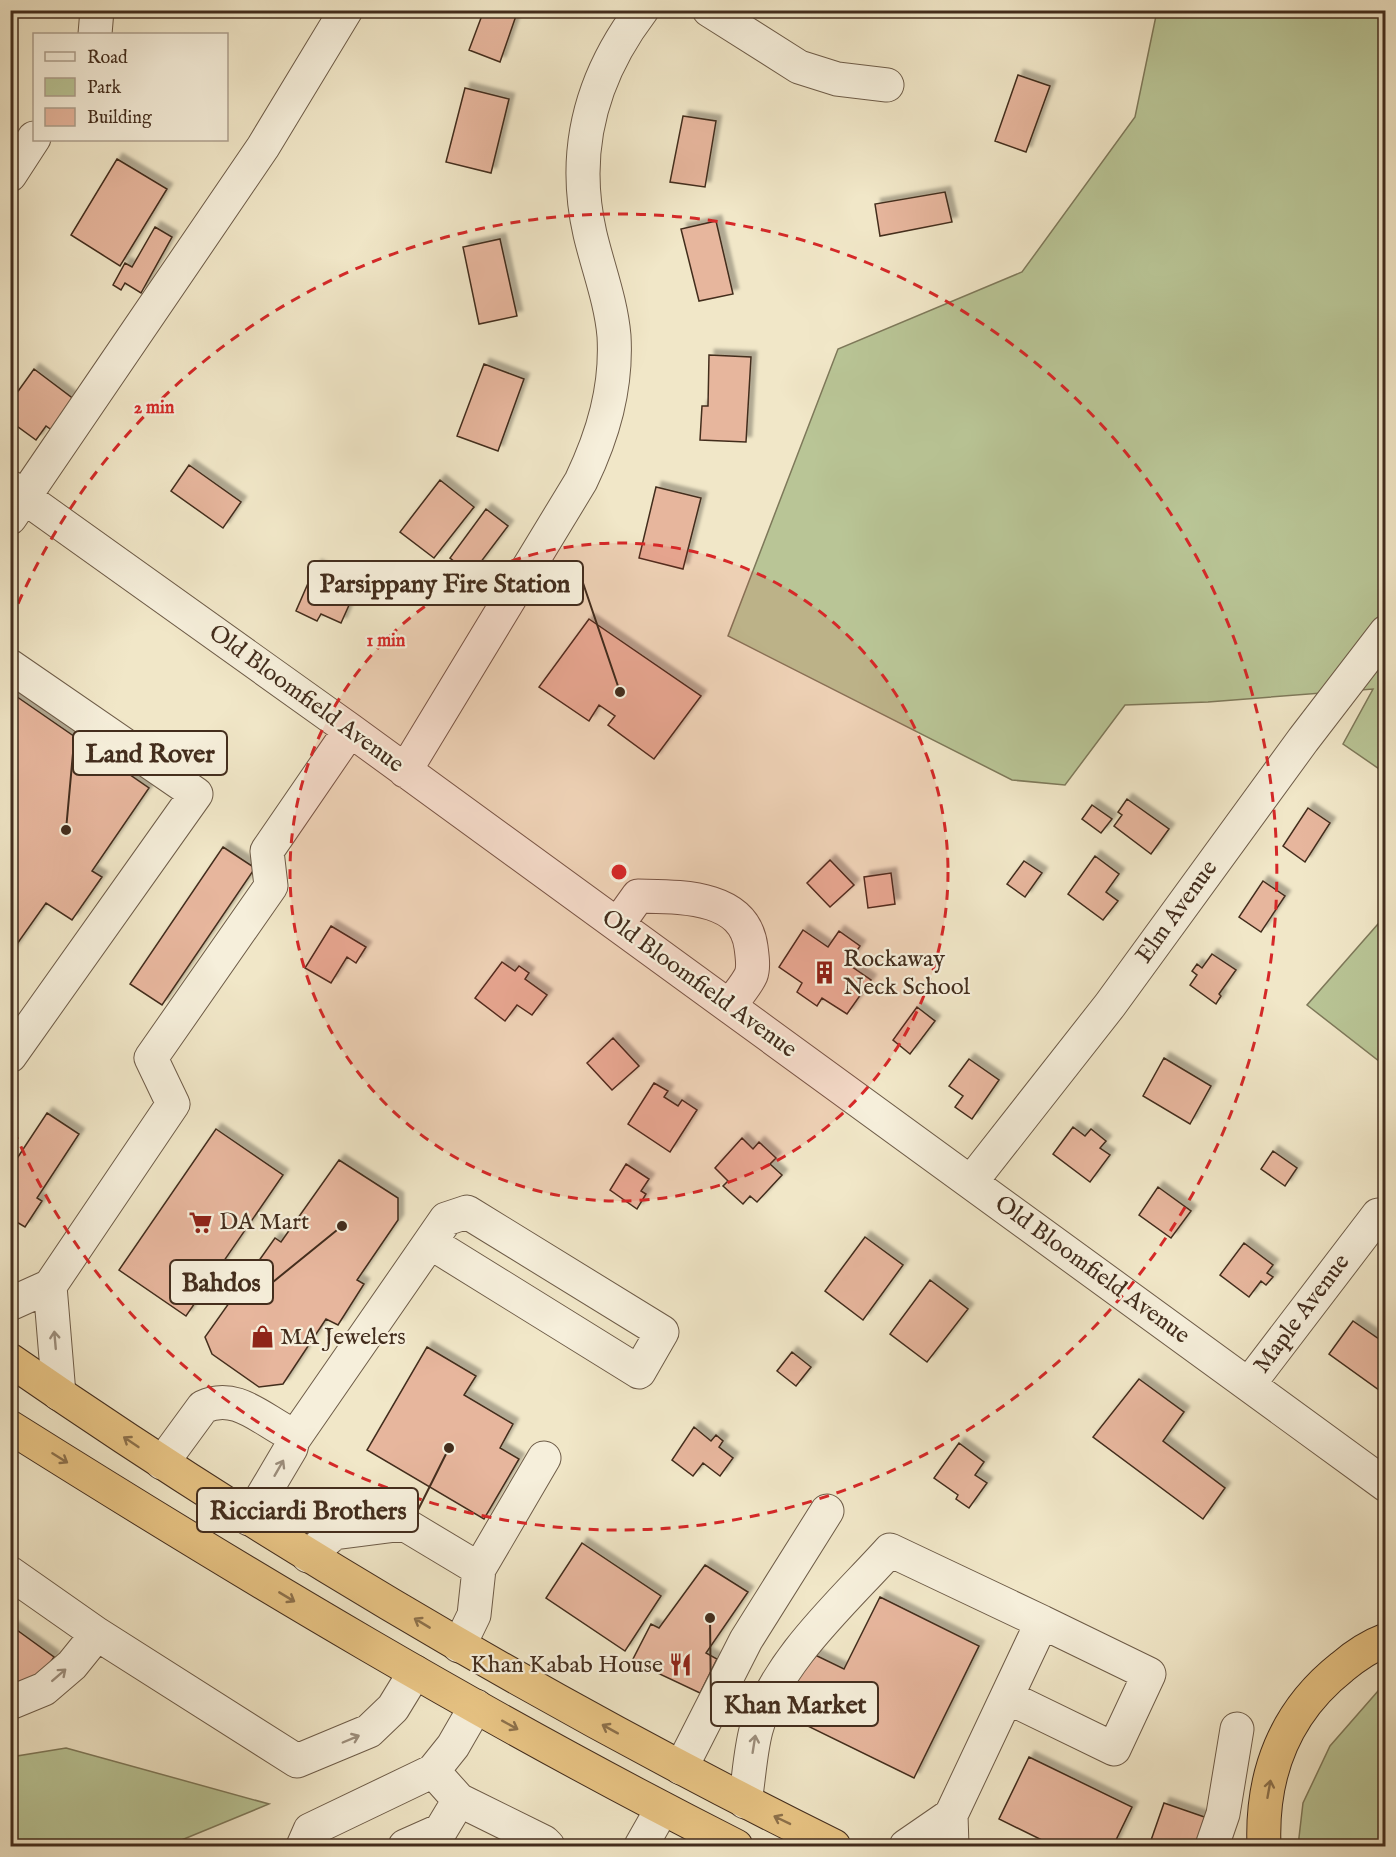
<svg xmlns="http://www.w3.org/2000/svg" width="1396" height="1857" viewBox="0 0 1396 1857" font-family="'IM FELL English',serif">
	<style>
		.green { fill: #b9c596; stroke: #7e795a; stroke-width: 1.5 }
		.building { fill: #e7b69d; stroke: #432d1d; stroke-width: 1.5; filter: url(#shadow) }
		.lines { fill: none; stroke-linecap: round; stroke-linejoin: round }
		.minor-casing { stroke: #6e5c48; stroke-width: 35 }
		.highway-casing { stroke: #432d1d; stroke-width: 35 }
		.minor { stroke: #f6efdb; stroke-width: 33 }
		.highway { stroke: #e8c484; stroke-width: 33 }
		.oneway { stroke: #9c8e7c }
		.oneway2 { stroke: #8d714b }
		.ring { fill: none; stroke: #d62828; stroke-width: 3; stroke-dasharray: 10 8 }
		.labels { text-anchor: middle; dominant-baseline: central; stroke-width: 4.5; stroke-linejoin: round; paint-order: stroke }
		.street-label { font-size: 24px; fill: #432d1d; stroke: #f6efdb }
		.poi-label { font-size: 24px; fill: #432d1d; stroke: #f6efdb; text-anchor: start }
		.centre { fill: #d62828; stroke: #f6efdb; stroke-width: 3 }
		.ring-label { font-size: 18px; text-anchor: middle; font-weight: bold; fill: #d62828; stroke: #f6efdb; stroke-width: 4.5; stroke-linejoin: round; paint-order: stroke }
		.leader { fill: none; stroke: #432d1d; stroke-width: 2 }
		.callout-dot { fill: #432d1d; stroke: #f6efdb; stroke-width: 2 }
		.callout { fill: #f6efdb; stroke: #432d1d; stroke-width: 2 }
		.callout-label { font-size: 26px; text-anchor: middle; font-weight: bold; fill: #432d1d }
	</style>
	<defs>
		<filter id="shadow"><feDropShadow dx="5.5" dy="-5.5" stdDeviation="1.5" flood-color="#0004"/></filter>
	</defs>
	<rect width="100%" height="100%" fill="#f1e7c8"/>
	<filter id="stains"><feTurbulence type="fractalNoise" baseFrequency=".00333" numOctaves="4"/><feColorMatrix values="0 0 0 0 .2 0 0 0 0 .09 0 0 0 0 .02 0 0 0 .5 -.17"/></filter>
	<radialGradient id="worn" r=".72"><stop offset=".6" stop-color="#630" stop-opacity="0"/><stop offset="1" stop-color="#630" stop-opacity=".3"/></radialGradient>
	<path class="green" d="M1157,11H1385V773L1343,744L1373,689L1208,702L1125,705L1065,785L1012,780L728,636L838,349L1022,272L1135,117Z
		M1385,916L1386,1065H1384L1307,1005Z
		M1385,1683V1846H1298L1303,1803L1330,1746Z
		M66,1748L269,1804L167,1846H11V1757Z"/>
	<path class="building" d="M484,10H518L500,62L469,50Z
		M1018,75L1050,86L1026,152L995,141Z
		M465,88L509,99L491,173L446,162Z
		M683,116L716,121L705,187L670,182Z
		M117,159L167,189L120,266L71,235Z
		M945,192L952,222L880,236L875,204Z
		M716,221L733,294L699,301L681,229Z
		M155,227L172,237L141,293L125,283L121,290L113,285L125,263L132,267Z
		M500,239L517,316L479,324L463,247Z
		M709,355L751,357L746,442L700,440L702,406H708Z
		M484,364L524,379L498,451L457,436Z
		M34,369L75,400L53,431L46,426L36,440L10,421V410L15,403L11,401Z
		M189,465L241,502L223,528L171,491Z
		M440,480L474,507L434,558L400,532Z
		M656,487L701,498L683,569L639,558Z
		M486,509L508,526L471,575L450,558Z
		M316,565L358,585L341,623L321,614L317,621L296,611Z
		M589,619L701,696L654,759L608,725L615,716L599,705L589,721L539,687Z
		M10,692L149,788L92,871L102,877L72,920L46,903L10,954Z
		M1127,799L1169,829L1151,854L1114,826L1122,815L1118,812Z
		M1092,805L1112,819L1101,833L1082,819Z
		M1308,808L1330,823L1305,862L1283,846Z
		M223,847L255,868L162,1005L130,984Z
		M1095,856L1119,874L1106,892L1118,901L1103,920L1068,894Z
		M830,860L854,885L830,907L807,883Z
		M1024,861L1042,873L1025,897L1007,884Z
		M891,873L895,904L868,908L864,877Z
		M1263,881L1285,896L1261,932L1239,917Z
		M331,926L366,947L356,963L347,957L331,983L305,968Z
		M803,930L828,947L839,931L860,946L848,964L871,980L847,1014L822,998L817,1006L797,992L802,983L779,967Z
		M1212,954L1236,970L1219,994L1221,996L1216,1004L1190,985L1197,975L1192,971L1197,964L1202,968Z
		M502,962L515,971L519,966L529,973L525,979L547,995L532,1015L517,1005L505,1021L475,998Z
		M917,1007L935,1021L910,1054L893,1040Z
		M613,1038L639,1066L612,1090L587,1063Z
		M1164,1058L1211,1086L1190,1124L1143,1096Z
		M969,1059L999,1080L972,1119L955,1107L963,1096L949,1086Z
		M654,1083L668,1091L664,1097L678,1106L682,1100L697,1110L670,1152L628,1124Z
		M47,1113L79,1134L37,1198L42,1201L25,1227L10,1218V1169Z
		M1073,1127L1085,1136L1091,1129L1106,1141L1100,1148L1110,1155L1090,1182L1053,1154Z
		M216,1129L283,1175L186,1316L119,1270Z
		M742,1138L753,1149L759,1142L776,1158L770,1164L782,1175L757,1202L750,1196L743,1204L723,1186L728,1181L715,1168Z
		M1273,1151L1297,1168L1285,1186L1261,1169Z
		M339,1160L398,1198V1220L357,1280L364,1284L338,1325L326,1319L283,1384L259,1387L212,1354L205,1337L275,1238L281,1242Z
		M626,1164L649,1179L641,1191L646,1194L637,1209L610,1190Z
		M1158,1187L1191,1211L1171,1238L1139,1215Z
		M865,1237L903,1265L863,1320L825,1291Z
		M1244,1243L1273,1265L1267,1273L1273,1277L1266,1285L1261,1281L1249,1297L1220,1275Z
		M930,1280L968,1309L927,1362L890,1334Z
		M1353,1321L1386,1344V1395L1329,1354Z
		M427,1347L476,1376L464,1395L513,1424L500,1448L519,1459L484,1519L367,1450Z
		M792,1352L811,1367L796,1386L777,1371Z
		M1139,1379L1184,1412L1163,1441L1225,1488L1203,1519L1093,1437Z
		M694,1427L711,1441L716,1435L723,1441L719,1447L733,1458L720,1476L703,1463L693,1476L672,1460Z
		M959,1443L984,1462L975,1475L987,1483L969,1508L956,1499L958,1495L934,1478Z
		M582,1543L661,1596L625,1651L546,1598Z
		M705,1565L748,1592L706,1653L717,1659L700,1693L632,1661L651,1624L659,1628Z
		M880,1597L979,1646L914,1778L779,1712L809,1652L844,1669Z
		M10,1625L54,1657L39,1680L10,1692Z
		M1029,1757L1132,1807L1113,1846H1054L999,1819Z
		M1164,1803L1216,1821L1207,1846H1149Z"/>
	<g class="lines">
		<defs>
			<path id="minor" d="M709,10L799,67L837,79L887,85
				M95,34L97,10
				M10,175L34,138
				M10,487L350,730L1386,1485
				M10,518L263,147L346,10
				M10,666L196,794L10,1056
				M405,771L581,481C603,435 617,388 614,336C611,301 598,268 590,234C571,151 591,77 642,10
				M618,924L638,896C677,897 744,894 751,947C752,955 754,967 751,975C746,986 736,996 730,1006
				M971,1182L1110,1005L1303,740L1386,632
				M50,1286L59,1394
				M10,1304L50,1286L173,1104L151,1058L271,886L267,851L350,730
				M1249,1384L1378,1215
				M293,1440L446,1219L467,1212L662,1332L639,1372L431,1243
				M162,1463L203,1407C234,1392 259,1417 287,1432L293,1440L291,1448L249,1519
				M308,1556L334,1533L404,1524L479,1569L474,1615L459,1646
				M479,1569L544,1458
				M10,1573L97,1634L297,1761L369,1731L393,1708L415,1672
				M1007,1697L1114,1749L1149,1674L1042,1622
				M10,1703L44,1689L72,1665L97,1634
				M681,1768L746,1640L827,1511
				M433,1771L459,1800L544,1842L548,1846
				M745,1802C749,1778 750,1753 756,1730C775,1662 844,1601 890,1550L1042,1622L951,1815L952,1846
				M303,1846L310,1830L433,1771L453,1746L476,1706
				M405,1846L441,1830L459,1800
				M641,1846L662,1809
				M906,1846L951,1815
				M1212,1846L1223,1814L1237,1729"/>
			<path id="highway" d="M10,1360C273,1542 548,1704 834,1846
				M10,1427C247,1576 487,1720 736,1846
				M1264,1846C1261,1774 1285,1712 1342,1667C1355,1656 1370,1646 1386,1640"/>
		</defs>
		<use href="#minor" class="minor-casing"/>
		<use href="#highway" class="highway-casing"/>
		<use href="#minor" class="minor"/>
		<use href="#highway" class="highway"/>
	</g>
	<defs><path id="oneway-shaft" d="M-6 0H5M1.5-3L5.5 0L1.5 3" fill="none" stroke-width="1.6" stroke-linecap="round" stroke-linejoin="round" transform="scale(1.5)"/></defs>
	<g class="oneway">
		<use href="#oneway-shaft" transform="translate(55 1340) rotate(-95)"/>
		<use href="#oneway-shaft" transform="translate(279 1468) rotate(-60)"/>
		<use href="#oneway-shaft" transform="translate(59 1675) rotate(-41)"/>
		<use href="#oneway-shaft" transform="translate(351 1739) rotate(-23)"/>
		<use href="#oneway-shaft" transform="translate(754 1744) rotate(-81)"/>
	</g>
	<g class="oneway2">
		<use href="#oneway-shaft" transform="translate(131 1442) rotate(-146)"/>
		<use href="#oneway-shaft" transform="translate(60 1458) rotate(32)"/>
		<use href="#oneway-shaft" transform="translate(287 1597) rotate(31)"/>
		<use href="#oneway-shaft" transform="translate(422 1623) rotate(-149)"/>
		<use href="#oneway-shaft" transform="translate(510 1725) rotate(29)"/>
		<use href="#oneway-shaft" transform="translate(610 1729) rotate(-151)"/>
		<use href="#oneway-shaft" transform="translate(1269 1789) rotate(-80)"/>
		<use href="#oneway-shaft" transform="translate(782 1820) rotate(-154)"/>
	</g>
	<circle cx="619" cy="872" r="329" fill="#d62828" fill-opacity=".12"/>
	<g class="ring">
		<circle cx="619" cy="872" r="329"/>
		<path d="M11 620A658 658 0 1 1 11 1124"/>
	</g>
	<defs>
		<symbol id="building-bare" viewBox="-9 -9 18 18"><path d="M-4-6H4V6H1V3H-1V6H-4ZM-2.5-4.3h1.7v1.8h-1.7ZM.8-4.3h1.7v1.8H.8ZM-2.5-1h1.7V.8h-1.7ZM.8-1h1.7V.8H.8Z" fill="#8f2418" stroke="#f6efdb" stroke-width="2.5" paint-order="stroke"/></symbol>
		<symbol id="supermarket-bare" viewBox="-9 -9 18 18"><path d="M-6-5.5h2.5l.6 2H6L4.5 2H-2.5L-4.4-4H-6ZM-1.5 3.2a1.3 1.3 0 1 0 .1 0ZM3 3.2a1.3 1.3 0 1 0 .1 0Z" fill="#8f2418" stroke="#f6efdb" stroke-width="2.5" paint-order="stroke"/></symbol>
		<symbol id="shop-bare" viewBox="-9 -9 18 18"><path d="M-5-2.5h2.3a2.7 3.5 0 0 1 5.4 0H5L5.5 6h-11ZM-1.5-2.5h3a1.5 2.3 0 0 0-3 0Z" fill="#8f2418" stroke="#f6efdb" stroke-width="2.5" paint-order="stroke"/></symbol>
		<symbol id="restaurant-bare" viewBox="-9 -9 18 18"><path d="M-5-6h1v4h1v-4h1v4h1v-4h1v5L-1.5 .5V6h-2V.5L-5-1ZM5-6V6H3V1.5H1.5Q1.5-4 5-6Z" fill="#8f2418" stroke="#f6efdb" stroke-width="2.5" paint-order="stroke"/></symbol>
	</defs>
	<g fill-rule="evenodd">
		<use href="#building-bare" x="808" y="956" width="33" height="33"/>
		<use href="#supermarket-bare" x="184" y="1206" width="33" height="33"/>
		<use href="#shop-bare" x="246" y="1320" width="33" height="33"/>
		<use href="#restaurant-bare" x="664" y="1648" width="33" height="33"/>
	</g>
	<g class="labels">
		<g class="street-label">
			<text transform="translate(306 699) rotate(36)">Old Bloomfield Avenue</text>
			<text transform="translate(1177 912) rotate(-54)">Elm Avenue</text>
			<text transform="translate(699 984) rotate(36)">Old Bloomfield Avenue</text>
			<text transform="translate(1092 1270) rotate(36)">Old Bloomfield Avenue</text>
			<text transform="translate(1302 1314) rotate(-53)">Maple Avenue</text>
		</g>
		<g class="poi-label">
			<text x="843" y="959">Rockaway<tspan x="843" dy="28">Neck School</tspan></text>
			<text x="219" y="1222">DA Mart</text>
			<text x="280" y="1337">MA Jewelers</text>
			<text x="663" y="1665" text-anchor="end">Khan Kabab House</text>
		</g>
	</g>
	<circle cx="619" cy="872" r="9" class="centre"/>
	<g class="ring-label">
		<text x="154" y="413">2 min</text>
		<text x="386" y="646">1 min</text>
	</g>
	<path class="leader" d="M620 692L583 583M66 830L73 753M342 1226L273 1282M449 1448L418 1510M710 1618L711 1704"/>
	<g class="callout-dot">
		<circle cx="620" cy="692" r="6"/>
		<circle cx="66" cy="830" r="6"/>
		<circle cx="342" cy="1226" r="6"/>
		<circle cx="449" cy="1448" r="6"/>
		<circle cx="710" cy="1618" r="6"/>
	</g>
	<g class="callout">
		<rect x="308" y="561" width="275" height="44" rx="6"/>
		<rect x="73" y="731" width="154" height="44" rx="6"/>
		<rect x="170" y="1260" width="103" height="44" rx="6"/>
		<rect x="197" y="1488" width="221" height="44" rx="6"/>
		<rect x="711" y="1682" width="167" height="44" rx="6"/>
	</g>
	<g class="callout-label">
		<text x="445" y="592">Parsippany Fire Station</text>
		<text x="150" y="762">Land Rover</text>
		<text x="221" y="1291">Bahdos</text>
		<text x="308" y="1519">Ricciardi Brothers</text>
		<text x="795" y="1713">Khan Market</text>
	</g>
	<rect width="1396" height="1857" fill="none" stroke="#f1e7c8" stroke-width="36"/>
	<rect x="12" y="12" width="1372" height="1833" fill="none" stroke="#432d1d" stroke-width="3"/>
	<rect x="18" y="18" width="1360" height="1821" fill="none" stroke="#432d1d" stroke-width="1.5"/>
	<rect x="33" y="33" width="195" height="108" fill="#f6efdb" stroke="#aea18f" stroke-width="1.5"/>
	<rect x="45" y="52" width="30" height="9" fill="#f6efdb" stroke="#aea18f" stroke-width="1.5"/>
	<text x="87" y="63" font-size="18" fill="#432d1d">Road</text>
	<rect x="45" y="78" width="30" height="18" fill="#b9c596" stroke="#aea18f" stroke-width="1.5"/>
	<text x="87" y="93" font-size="18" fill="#432d1d">Park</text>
	<rect x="45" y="108" width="30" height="18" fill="#e7b69d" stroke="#aea18f" stroke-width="1.5"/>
	<text x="87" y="123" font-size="18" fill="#432d1d">Building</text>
	<rect width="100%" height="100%" filter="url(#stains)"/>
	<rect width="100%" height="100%" fill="url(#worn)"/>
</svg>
